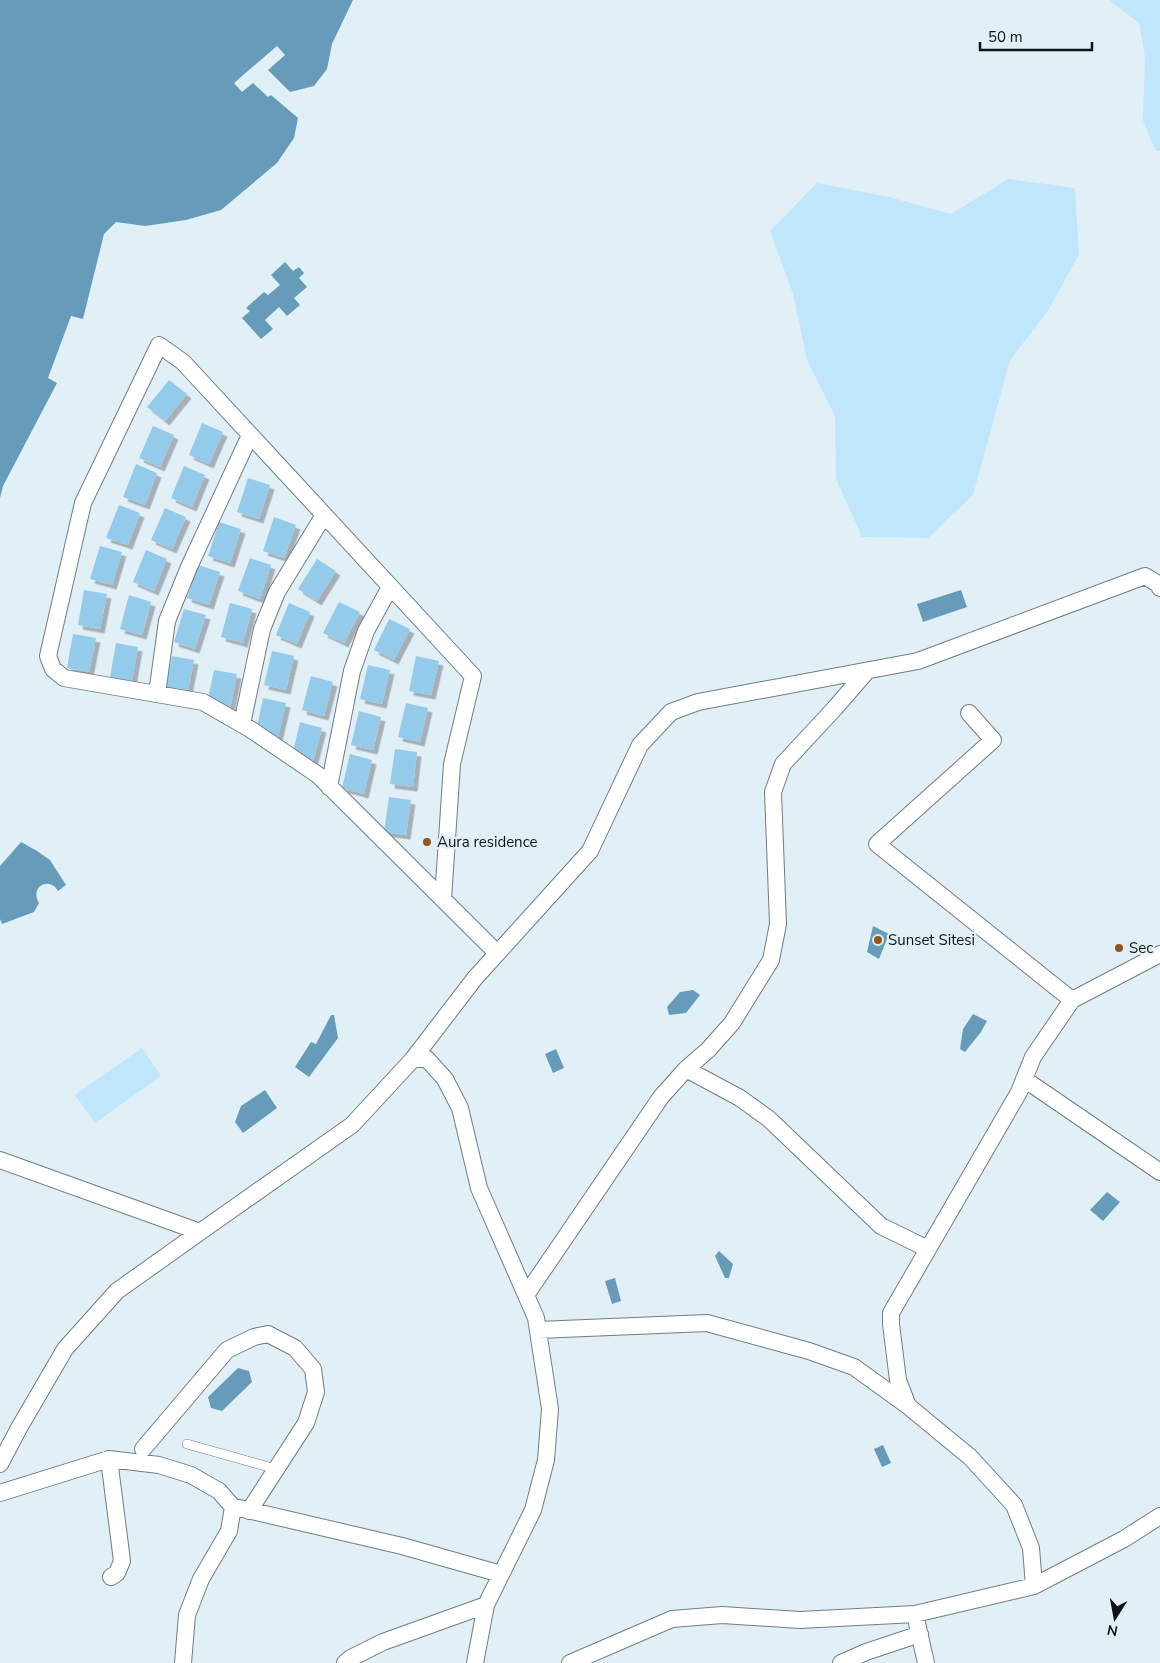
<svg xmlns="http://www.w3.org/2000/svg" width="1160" height="1663" viewBox="0 0 1160 1663" font-family="'Nunito Sans',sans-serif">
	<style>
		.green { fill: #c0e6fc }
		.water { fill: #669cba }
		.building { fill: #94cbea; filter: url(#shadow) }
		.lines { fill: none; stroke-linecap: round; stroke-linejoin: round }
		.service-casing { stroke: #707d84; stroke-width: 10 }
		.minor-casing { stroke: #707d84; stroke-width: 18 }
		.service { stroke: #fff; stroke-width: 9 }
		.minor { stroke: #fff; stroke-width: 16 }
		.poi-dot { fill: #94551d; stroke: #e1eff7; stroke-width: 2 }
		.labels { text-anchor: middle; dominant-baseline: central; stroke-width: 4.5; stroke-linejoin: round; paint-order: stroke }
		.poi-label { font-size: 15px; fill: #0f1316; stroke: #e1eff7; text-anchor: start }
	</style>
	<defs>
		<filter id="shadow"><feDropShadow dx="4.5" dy="4.5" stdDeviation="0" flood-color="#0004"/></filter>
	</defs>
	<rect width="100%" height="100%" fill="#e1eff7"/>
	<path class="green" d="M1110,0H1160V151H1156L1143,121L1145,57L1139,23L1114,4Z
		M1008,179L1075,188L1079,254L1048,311L1010,360L973,495L928,538L862,537L836,479L835,416L807,360L793,294L770,231L817,183L889,197L951,214Z
		M142,1048L161,1076L95,1123L75,1095Z"/>
	<path class="water" d="M0,0H353L332,44L327,69L314,86L290,92L268,70L285,55L277,46L234,83L242,92L253,83L268,97L271,95L298,118L294,138L277,163L221,210L186,220L145,226L116,222L104,234L83,319L71,316L48,378L57,383L3,486L0,498Z
		M285,262L293,271L299,267L304,273L299,278L307,287L294,298L300,305L287,316L279,307L265,320L273,329L261,339L242,318L250,311L246,308L264,292L268,295L280,285L271,275Z
		M961,590L967,607L923,622L917,604Z
		M21,842L37,851L50,860L66,885L58,891C50,876 29,886 39,903L34,912L2,924L0,919V866Z
		M873,926L889,934L879,959L867,952Z
		M693,990L700,995L686,1013L669,1015L667,1007L680,992Z
		M973,1014L987,1021L981,1032L965,1052L960,1049L963,1029Z
		M331,1015H334L338,1038L309,1077L295,1067L311,1042L316,1044Z
		M556,1049L564,1068L553,1073L545,1054Z
		M265,1090L277,1108L243,1133L235,1122L241,1106Z
		M1107,1192L1120,1202L1103,1221L1090,1210Z
		M719,1251L733,1264L729,1278H725L715,1256Z
		M615,1278L621,1301L612,1304L605,1281Z
		M238,1368L249,1371L252,1382L222,1411L211,1408L208,1397Z
		M883,1445L891,1463L882,1467L874,1449Z"/>
	<path class="building" d="M169,380L187,394L165,421L147,407Z
		M202,423L223,432L209,464L189,455Z
		M153,426L174,435L160,467L139,458Z
		M136,464L157,473L145,505L123,497Z
		M184,466L205,475L192,507L171,498Z
		M248,478L270,485L259,519L237,512Z
		M119,505L140,513L128,545L106,538Z
		M165,508L186,517L172,549L151,540Z
		M274,517L296,525L284,558L263,551Z
		M219,522L241,529L230,563L208,556Z
		M100,546L122,552L112,585L90,579Z
		M146,550L167,559L154,591L133,582Z
		M250,558L271,565L260,599L238,591Z
		M317,559L336,571L317,601L298,589Z
		M198,565L220,572L209,605L187,598Z
		M84,590L107,594L100,629L78,625Z
		M129,595L151,602L142,635L120,629Z
		M339,602L360,612L344,643L323,633Z
		M230,603L252,609L243,643L221,637Z
		M289,603L310,612L297,644L276,635Z
		M184,609L206,615L195,649L174,642Z
		M389,619L410,629L394,660L374,650Z
		M73,634L96,638L89,672L67,668Z
		M116,643L138,647L132,681L110,677Z
		M272,651L294,656L286,690L264,685Z
		M172,656L194,660L187,695L165,690Z
		M416,656L439,661L431,695L409,691Z
		M368,665L390,670L382,704L360,699Z
		M214,670L237,674L230,709L207,704Z
		M311,676L333,682L324,716L302,710Z
		M263,698L286,703L278,737L256,732Z
		M406,703L428,708L420,742L398,737Z
		M359,711L381,717L373,750L351,745Z
		M300,722L322,728L313,762L292,756Z
		M395,749L417,752L413,787L390,784Z
		M350,754L372,760L364,794L342,788Z
		M389,797L411,800L406,835L384,832Z"/>
	<g class="lines">
		<defs>
			<path id="service" d="M187,1444L276,1469"/>
			<path id="minor" d="M157,694L167,621L189,567L250,435
				M969,713L993,740L877,844L1072,1000
				M242,724L262,629L277,592L324,515
				M329,787L352,671L366,631L390,587
				M443,899L452,764L473,676L183,362L159,345L83,503L48,656L53,669L64,678L203,702L250,729L318,775L497,953
				M413,1059H427L445,1079L460,1108L479,1188L536,1318L550,1409L546,1460L533,1510L486,1605L475,1663
				M686,1069L740,1098L769,1119L881,1226L928,1249
				M1024,1079L1160,1172
				M0,1160L200,1232L352,1125L413,1059L475,978L590,851L640,745L671,712L698,702L918,661L1145,576L1158,584L1160,588
				M526,1295L661,1097L686,1069L708,1050L732,1023L771,960L778,924L773,792L783,764L835,708L867,671
				M538,1330L707,1323L809,1351L854,1367L908,1406
				M143,1449L227,1350L254,1337L268,1334L295,1348L313,1369L316,1392L306,1423L249,1511
				M109,1459L122,1561L117,1573L111,1577
				M0,1464L19,1428L65,1349L117,1291L200,1232
				M0,1493L109,1459L159,1465L191,1475L219,1491L233,1507L229,1531L201,1579L187,1615L183,1663
				M239,1508L402,1546L501,1574
				M1034,1586L1031,1548L1014,1505L970,1457L908,1406L898,1380L891,1324V1313L1019,1092L1033,1057L1072,1000L1160,954
				M917,1623L926,1663
				M345,1663L351,1658L383,1642L486,1605
				M570,1663L672,1619L722,1615L800,1620L915,1614L1034,1586L1124,1539L1160,1516
				M841,1663L866,1652L920,1634"/>
		</defs>
		<use href="#service" class="service-casing"/>
		<use href="#minor" class="minor-casing"/>
		<use href="#service" class="service"/>
		<use href="#minor" class="minor"/>
	</g>
	<g class="poi-dot">
		<circle cx="427" cy="842" r="5"/>
		<circle cx="878" cy="940" r="5"/>
		<circle cx="1119" cy="948" r="5"/>
	</g>
	<g class="labels">
		<g class="poi-label">
			<text x="437" y="842">Aura residence</text>
			<text x="888" y="940">Sunset Sitesi</text>
			<text x="1129" y="948">Sec</text>
		</g>
	</g>
	<g transform="translate(1115 1618) rotate(191)" stroke="#e1eff7" stroke-width="4" paint-order="stroke">
	<path d="M0-4L9 19L0 12L-9 19Z" fill="#0f1316"/>
	<text y="-8" font-size="14" font-weight="bold" text-anchor="middle" fill="#0f1316">N</text>
	</g>
	<path d="M980 42v8h112v-8" fill="none" stroke="#0f1316" stroke-width="2.5"/>
	<text x="988" y="42" font-size="15" fill="#0f1316" stroke="#e1eff7" stroke-width="4" paint-order="stroke">50 m</text>
</svg>
